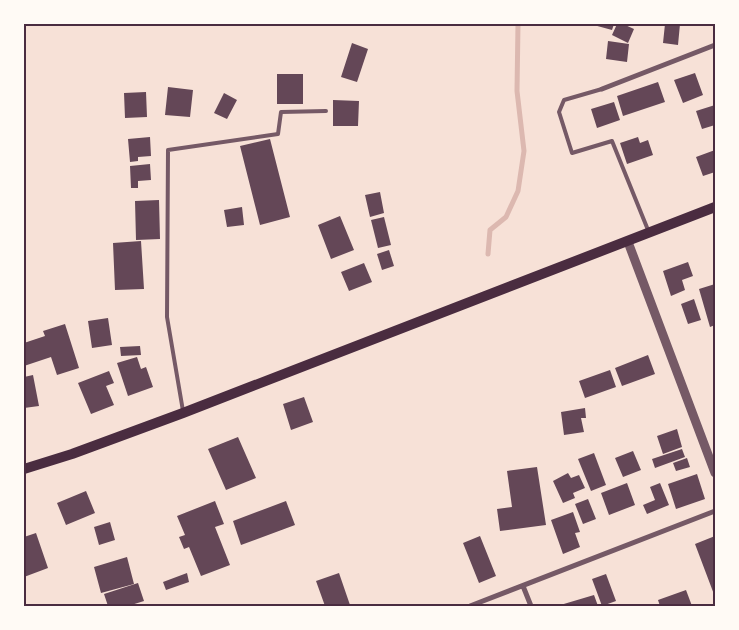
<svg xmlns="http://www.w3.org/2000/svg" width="739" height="630" viewBox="0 0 739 630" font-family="Helvetica,sans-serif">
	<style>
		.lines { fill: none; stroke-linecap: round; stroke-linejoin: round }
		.stream { stroke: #dcb8b0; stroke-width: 5 }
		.building { fill: #644757 }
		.service { stroke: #755966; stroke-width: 4 }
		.minor { stroke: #755966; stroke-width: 5 }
		.tertiary { stroke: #755966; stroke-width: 9 }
		.secondary { stroke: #4a2c40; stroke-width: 10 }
		.neatline { fill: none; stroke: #4a2c40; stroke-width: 2 }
	</style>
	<rect width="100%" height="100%" fill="#f7e1d7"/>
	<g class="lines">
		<path class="stream" d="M488,254L490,230L506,217L518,191L524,151L517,91L518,24"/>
	</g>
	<path class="building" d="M590,24H614L612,30Z
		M617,24H623L634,29L628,43L612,35Z
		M665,24H680L678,45L663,43Z
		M608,41L629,44L627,62L606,59Z
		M352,43L368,49L357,82L341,77Z
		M695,73L703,95L683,103L674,80Z
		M277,74H303V104H277Z
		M658,82L665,102L623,116L617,96Z
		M168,87L193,90L190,117L165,115Z
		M146,92L147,117L125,118L124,93Z
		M224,93L237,100L227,119L214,113Z
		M333,100L359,101L358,126H333Z
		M614,102L620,120L597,128L591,109Z
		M715,105V125L702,129L696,111Z
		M150,137L151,156L138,157V161L130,162L128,139Z
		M638,137L640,143L648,140L653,155L627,164L620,143Z
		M270,139L290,217L260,225L240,146Z
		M715,150V172L703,176L696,157Z
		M150,164L151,180L138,181V188H131L130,166Z
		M380,192L384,213L370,217L365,195Z
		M159,200L160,239L136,240L135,201Z
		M242,207L244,225L227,227L224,210Z
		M340,216L354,250L331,259L318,225Z
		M384,217L391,245L378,248L371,220Z
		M141,241L144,289L115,290L113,243Z
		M389,250L394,266L382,270L377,254Z
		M688,262L693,276L682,280L685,290L671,296L663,271Z
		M364,263L372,282L349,291L341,272Z
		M715,284V325L710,327L699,289Z
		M694,299L701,320L688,324L681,304Z
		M108,318L112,345L92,348L88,321Z
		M65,324L79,368L57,375L51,357L24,366V343L45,336L43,331Z
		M140,346L141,355L121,356L120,347Z
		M648,355L655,374L622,386L615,368Z
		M137,357L141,369L146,367L153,387L128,396L117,363Z
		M610,370L616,387L585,398L579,381Z
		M109,371L114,383L106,386L114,405L91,414L78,383Z
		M33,375L39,406L24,408V377Z
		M304,397L313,422L291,430L283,404Z
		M585,408L586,418H581L584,432L564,435L561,412Z
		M677,429L682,447L663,454L657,436Z
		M238,437L256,478L226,490L208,449Z
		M682,449L685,457L655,468L652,459Z
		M633,451L641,470L623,477L615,458Z
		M594,453L606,485L591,491L578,459Z
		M687,458L690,467L676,471L673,463Z
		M537,467L546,525L500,531L497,509L512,507L507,471Z
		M568,473L571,478L579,475L585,488L573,493L575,498L563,503L553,481Z
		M697,474L705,499L676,509L668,484Z
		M627,483L635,505L609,515L601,493Z
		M660,483L669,505L647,514L643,505L655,500L650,487Z
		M86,491L95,513L66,525L57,503Z
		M588,499L596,519L583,524L575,504Z
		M215,501L224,524L215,527L230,565L201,576L189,547L184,549L179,537L185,535L177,516Z
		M286,501L295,525L241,545L233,521Z
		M573,512L580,532L575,533L580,547L563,554L551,520Z
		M110,522L115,540L99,545L94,527Z
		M36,533L48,568L24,577V537Z
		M480,536L496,576L479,583L463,543Z
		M715,536V597L695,544Z
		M127,557L134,584L101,593L94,567Z
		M187,573L189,582L166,590L163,582Z
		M339,573L350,605L325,606L316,581Z
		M606,574L616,601L602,606L592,579Z
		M138,583L144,601L128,606H108L104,594Z
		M686,590L692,606H660L658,600Z
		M594,595L598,606H557Z"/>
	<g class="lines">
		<path class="service" d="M602,89L564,100L559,112L572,153L612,141L648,230
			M183,411L167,317L168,150L278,134L281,112L326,111"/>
		<path class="minor" d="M602,89L715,45
			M523,586L531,606
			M470,606L715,511"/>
		<path class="tertiary" d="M628,242L715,473"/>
		<path class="secondary" d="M24,469L72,454L183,413L715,207"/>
	</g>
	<rect width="739" height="630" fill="none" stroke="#fffaf5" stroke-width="50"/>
	<rect x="25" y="25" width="689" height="580" class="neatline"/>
</svg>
